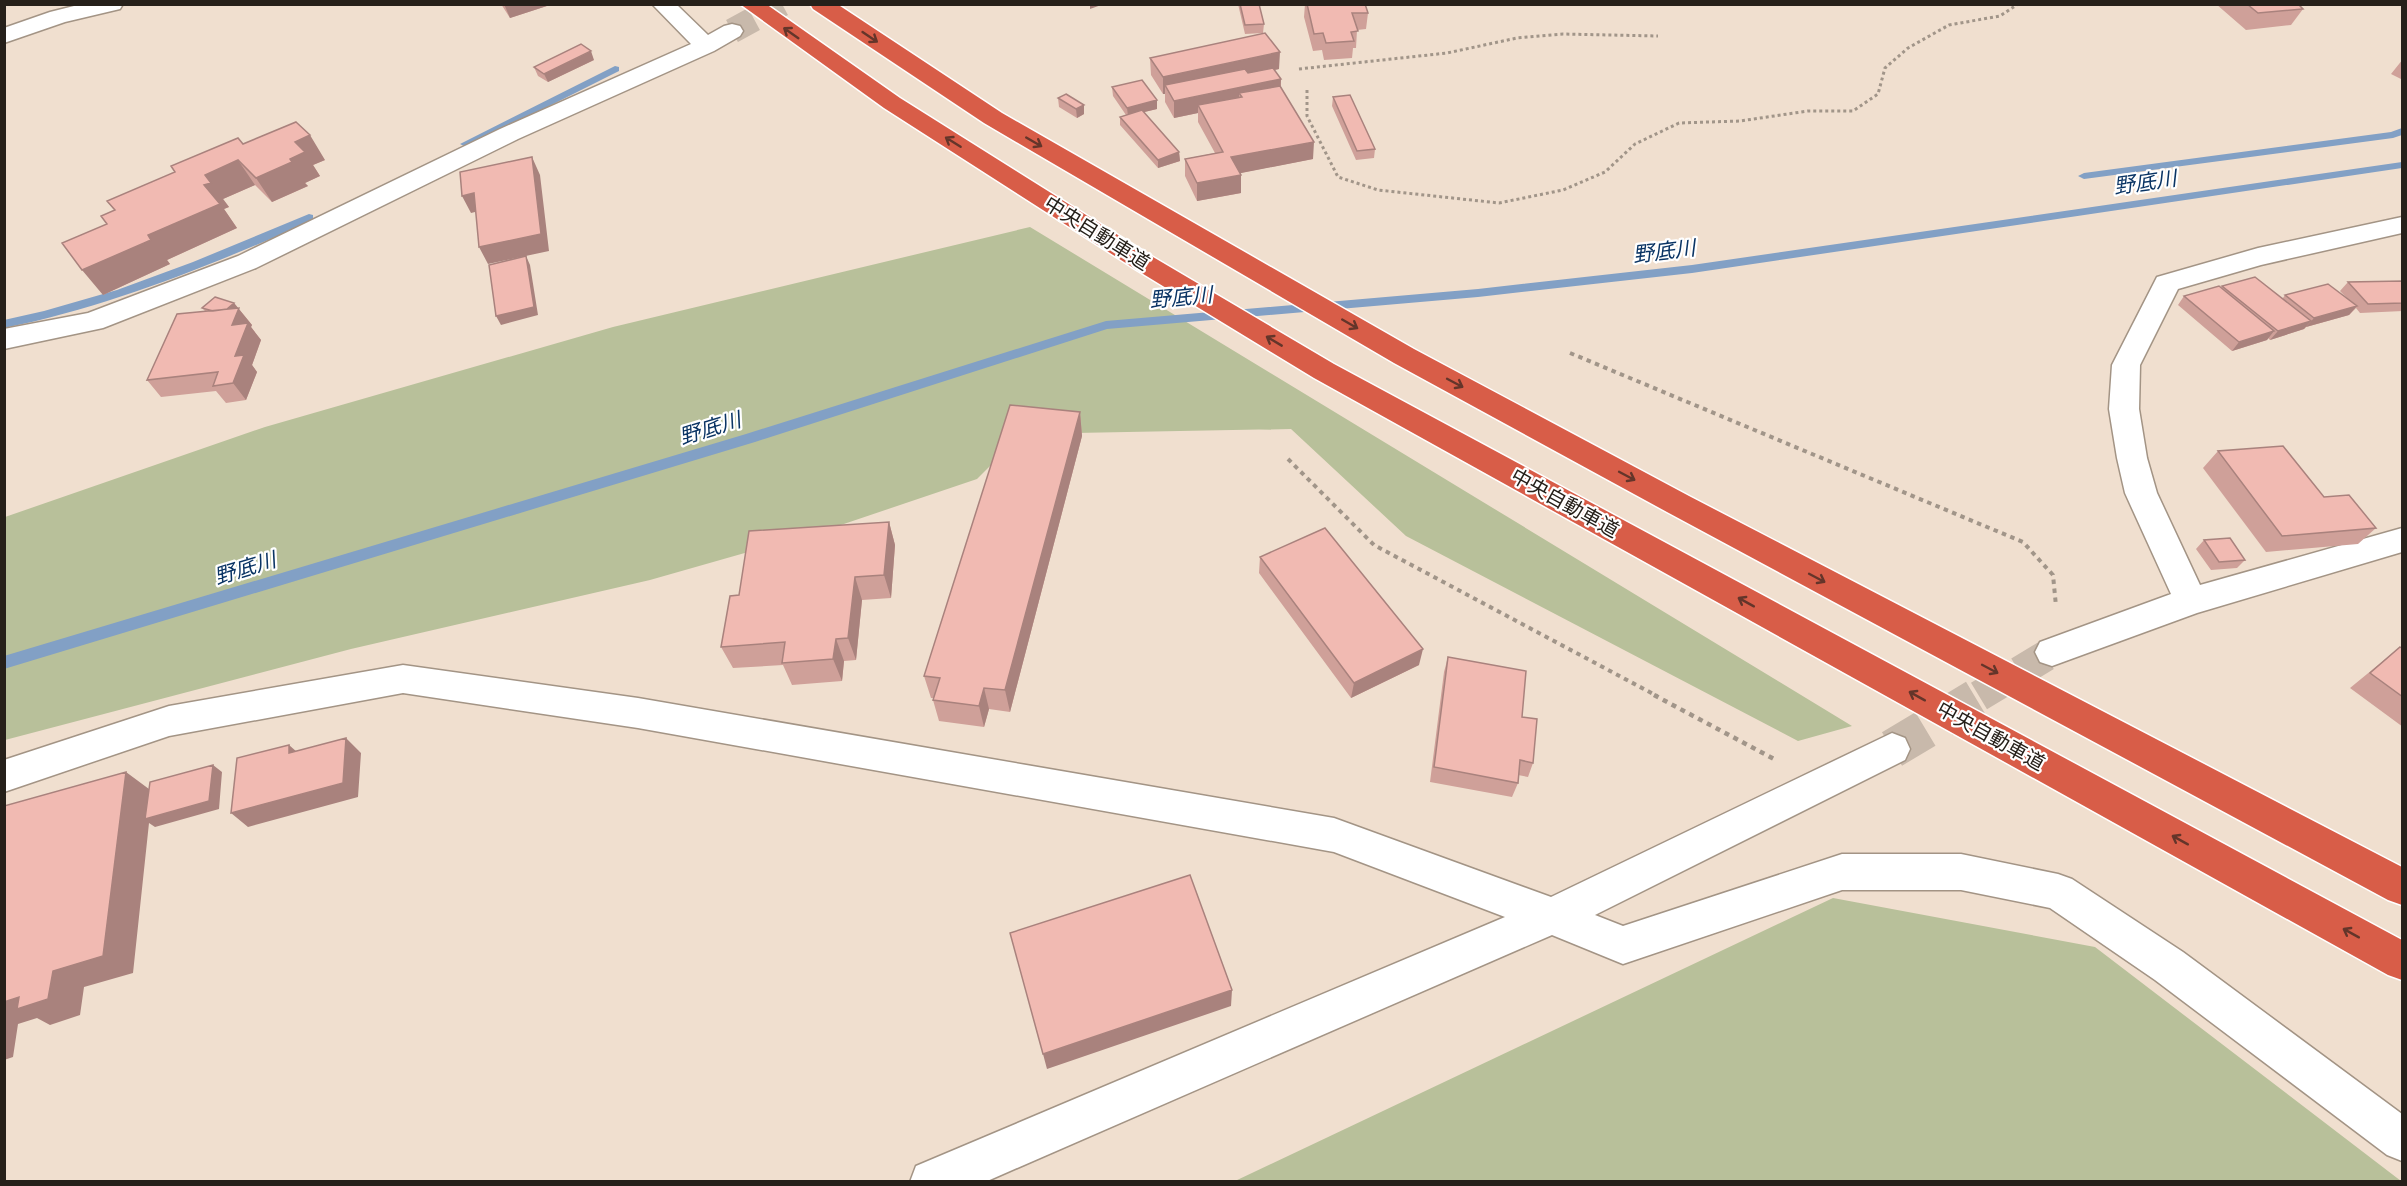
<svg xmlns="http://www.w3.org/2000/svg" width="2407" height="1186" viewBox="0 0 2407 1186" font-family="Rubik,'Noto Sans JP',sans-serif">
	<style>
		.green { fill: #b8c09a }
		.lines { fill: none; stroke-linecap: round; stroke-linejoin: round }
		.stream { fill: #82a0c5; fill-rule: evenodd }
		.minor-tunnel-far2 { stroke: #c8b9ab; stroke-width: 25; stroke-dasharray: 25 12; stroke-linecap: butt }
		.minor-tunnel-far1 { stroke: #c8b9ab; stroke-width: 31; stroke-dasharray: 31 16; stroke-linecap: butt }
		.minor-tunnel { stroke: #c8b9ab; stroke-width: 39; stroke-dasharray: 39 20; stroke-linecap: butt }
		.minor-casing { stroke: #a39485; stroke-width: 3 }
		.highway-casing { stroke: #fff; stroke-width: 3 }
		.path-far2 { stroke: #a19589; stroke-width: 3; stroke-dasharray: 3 3; stroke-linecap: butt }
		.path-far1 { stroke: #a19589; stroke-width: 4; stroke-dasharray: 4.5 4.5; stroke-linecap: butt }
		.path { stroke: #a19589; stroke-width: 4.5; stroke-dasharray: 5 5; stroke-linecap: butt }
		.minor { fill: #fff; fill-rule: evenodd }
		.highway { fill: #d85d48; fill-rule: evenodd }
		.wall { fill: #cfa099 }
		.shaded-wall { fill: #a9827d }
		.building { fill: #f1bab2; stroke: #a9827d; stroke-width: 1.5 }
		.oneway { stroke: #64352a }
		.labels { text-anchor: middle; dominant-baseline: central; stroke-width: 4.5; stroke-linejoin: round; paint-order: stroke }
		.street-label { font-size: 20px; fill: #26201a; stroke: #fff }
		.water-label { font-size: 21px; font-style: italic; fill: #0a3464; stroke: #fff }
	</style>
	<rect width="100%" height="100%" fill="#f0dfcf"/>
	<path class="green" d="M1030,227L1852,726L1798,741L1406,536L1291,429L1022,434L977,479L832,528L650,580L351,649L5,740V517L265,427L613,327Z
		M1833,898L2095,947L2401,1181H1235Z"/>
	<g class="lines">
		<path class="stream" d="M615,66L619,67V71L470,146L466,147L460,144Z
			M2402,128V135L2393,138L2084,179L2078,176L2084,173L2391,132Z
			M2402,162V168L1692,273L1478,297L1107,329L755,442L4,669V656L746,434L1106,321L1478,289L1692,265Z
			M309,214L313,215V221C212,264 113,306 4,328V320L44,311L117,290L193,262Z"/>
		<path class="minor-tunnel-far2" d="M732,31L782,4"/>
		<path class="minor-tunnel-far1" d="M1979,696L2052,652"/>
		<path class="minor-tunnel" d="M1892,749L1982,695"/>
		<defs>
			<path id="minor" d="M82,4H123L120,9L65,22L4,43V28L50,12Z
				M652,4H676L708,35L724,26L732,24L740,26L743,31L740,36L714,51L518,139L256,268L103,328L4,349V329L88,313L238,256L500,129L691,44Z
				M2402,217V233L2261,265L2178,289L2140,365L2139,409L2147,458L2157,493L2200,585L2402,528V552L2197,613L2052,666L2040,662L2035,652L2040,642L2171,594L2125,493L2117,458L2109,409L2112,365L2157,277L2258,248Z
				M403,665L638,698L1334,818L1551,897L1892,733L1905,738L1910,749L1905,760L1595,915L1623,926L1842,854H1961L2058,874L2072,879L2183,952L2402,1114V1161L2387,1155L2155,980L2050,908L1961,890H1842L1623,964L1552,935L985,1182H910L916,1166L1505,917L1334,852L638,728L403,693L169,736L4,792V760L169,706Z"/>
			<path id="highway" d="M740,4H766L900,98L1153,257L1334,364L2402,940V980L2388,975L1314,378L1135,269L884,108Z
				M810,4H837L1002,113L1414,349L1689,496L2402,867V905L2388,900L1667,512L1394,363L984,123L813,9Z"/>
		</defs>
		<use href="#minor" class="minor-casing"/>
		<use href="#highway" class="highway-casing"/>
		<path class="path-far2" d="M1299,69L1447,53L1517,38L1563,34L1658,36
			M1307,90V116L1338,177L1378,190L1499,203L1563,190L1605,172L1635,144L1679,123L1740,121L1808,111H1853L1878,94L1885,68L1908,48L1949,25L2000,16L2018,4"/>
		<path class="path-far1" d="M1570,353L2023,542L2053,575L2056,606
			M1288,459L1374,545L1657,696"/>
		<path class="path" d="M1654,695L1774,759"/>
		<use href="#minor" class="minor"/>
		<use href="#highway" class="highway"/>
	</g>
	<path class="wall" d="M501,4H553L510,18Z
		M1238,4H1259L1264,24L1263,33L1245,34Z
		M1305,4H1365L1368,13L1366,29L1357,30L1356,48H1353L1352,58L1324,60L1322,50L1313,51L1304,17Z
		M2216,4H2298L2303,9L2291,25L2246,30Z
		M1150,58L1279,69L1274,70L1281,79V87L1313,159L1240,173L1241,175V193L1197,201L1185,176V159L1215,153L1198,122V113L1174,118L1165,102V94H1163L1151,75Z
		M2403,59V80L2391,74Z
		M594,60L548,82L538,76L534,67Z
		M1112,87L1157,100V109L1144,112L1179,152L1180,161L1158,168L1120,125V117L1126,115L1113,96Z
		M1333,97L1375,149L1374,158L1356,160L1332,106Z
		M1058,98L1084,105V114L1077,118L1059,107Z
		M243,144L325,160L313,165L320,176L305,183L308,186L272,202L255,185L223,199L229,207L224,209L237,228L167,260L170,264L103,295L107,224L114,210L107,201Z
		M2403,281V311L2360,313L2356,308L2349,315L2306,327L2304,329L2270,340L2268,338L2267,340L2232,351L2178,305L2184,296L2221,288L2222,286L2283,298L2285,295L2347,298L2340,291L2348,282Z
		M234,303L252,325L251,327L261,340L252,365L257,372L246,400L226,403L216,391L161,397L147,380L205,311L202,308Z
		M1080,412L1082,436L1010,712L989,709L984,727L939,721L933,700V698H931L924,676Z
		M2218,451L2324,497L2376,528L2358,544L2266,552L2203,468Z
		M889,522L895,545L891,598L862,600L856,660L844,661L842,681L792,685L783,665L733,668L721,647Z
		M2204,540L2245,560L2237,568L2211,570L2196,549Z
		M1260,557L1419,665L1351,698L1259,573Z
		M2400,647L2403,649V727L2350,688Z
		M1448,657L1522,717L1533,763L1528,777L1518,775V783L1512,797L1430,782L1444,672Z"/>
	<path class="shaded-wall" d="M504,4H553L510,18Z
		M1090,4H1104L1090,9Z
		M591,51L594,60L548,82L544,74Z
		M1280,52L1279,69L1169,93L1165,85V94H1163V77Z
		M1281,79L1280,96L1242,97L1239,93V105H1198V113L1174,118V101Z
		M1157,100V109L1128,116L1127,108Z
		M1084,105V114L1077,118L1076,109Z
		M310,135L325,160L313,165L320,176L305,183L308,186L272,202L256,178L290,159L295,142Z
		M1314,142L1313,159L1231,175V157Z
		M1179,152L1180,161L1158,168V160Z
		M532,157L540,175L549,251L488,264L479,247Z
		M238,160L255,185L223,199L229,207L224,209L237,228L167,260L170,264L103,295L82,270L148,235L204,185L205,175Z
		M1241,175V193L1197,201V183Z
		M474,193L483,210L471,213L462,196Z
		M526,256L530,265L538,315L501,325L496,316Z
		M234,303L252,325L251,327L261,340L252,365L257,372L246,400L233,383L235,356L223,313Z
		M2357,306L2349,315L2306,327L2314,318Z
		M2311,321L2304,329L2270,340L2278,331Z
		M2274,331L2267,340L2232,351L2239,342Z
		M1080,412L1082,436L1010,712L1005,690Z
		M889,522L895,545L891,598L884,575Z
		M855,577L862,600L856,660L848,638Z
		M836,639L844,661L842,681L833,659Z
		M1423,649L1419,665L1351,698L1354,683Z
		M984,688L989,709L984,727L979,706Z
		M346,738L361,753L358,797L248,827L231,813Z
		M289,745L305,759L289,753Z
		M213,765L222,772L219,809L155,827L149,823L133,973L84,987L80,1015L50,1025L37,1018L18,1024L13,1057L4,1060V1002L53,971L126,772L153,792Z
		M1232,990L1231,1006L1047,1069L1043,1054Z"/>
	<path class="building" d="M1240,4H1259L1264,24L1245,25Z
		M1307,4H1365L1368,13H1352L1358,31L1351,32L1354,41L1326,43L1323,33L1314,34Z
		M2247,4H2298L2303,9L2258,13Z
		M1265,33L1280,52L1163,77L1150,58Z
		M581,44L591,51L544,74L534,67Z
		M1273,68L1281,79L1174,101L1165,85L1245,69L1248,73Z
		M1142,80L1157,100L1127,108L1112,87Z
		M1280,86L1314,142L1231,157L1241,175L1197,183L1185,159L1223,152L1198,105L1242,97L1239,93Z
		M1066,94L1084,105L1076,109L1058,98Z
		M1350,95L1375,149L1357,151L1333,97Z
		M1142,110L1179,152L1158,160L1120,117Z
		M296,122L310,135L295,142L305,152L290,159L292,162L256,178L238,160L205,175L211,183L204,185L220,204L148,235L151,240L82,270L62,243L107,224L101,216L115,210L107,201L175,172L171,166L238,138L243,144Z
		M532,157L541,234L479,247L474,193L462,196L460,172Z
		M526,256L534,307L496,316L489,265Z
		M2255,277L2311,321L2278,331L2222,286Z
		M2403,281V303L2368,304L2348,282Z
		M2328,284L2357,306L2314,318L2285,295Z
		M2219,286L2274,331L2239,342L2184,296Z
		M215,297L234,303L227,309L213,311L202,308Z
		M239,308L232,325L248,323L235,356L244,355L233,383L213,386L218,372L147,380L177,314Z
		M1010,405L1080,412L1005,690L984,688L979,706L933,700L940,678L924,676Z
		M2283,446L2324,497L2349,495L2376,528L2282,536L2218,451Z
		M889,522L884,575L855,577L848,638L836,639L833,659L782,663L785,642L721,647L730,596L739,595L749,531Z
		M1325,528L1423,649L1354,683L1260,557Z
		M2230,538L2245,560L2219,562L2204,540Z
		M2400,647L2403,649V697L2370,673Z
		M1448,657L1526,671L1522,717L1537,719L1533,763L1520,760L1518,783L1434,767Z
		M346,738L343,783L231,813L237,758L289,745V753Z
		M213,765L209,801L145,819L150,782Z
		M126,772L103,956L53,971L48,999L17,1009L19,997L4,1002V806Z
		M1190,875L1232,990L1043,1054L1010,933Z"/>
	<defs><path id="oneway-shaft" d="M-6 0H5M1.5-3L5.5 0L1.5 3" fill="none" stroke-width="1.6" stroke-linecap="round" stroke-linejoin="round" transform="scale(1.5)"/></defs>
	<g class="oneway">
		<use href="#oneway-shaft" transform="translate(791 33) rotate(-145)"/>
		<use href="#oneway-shaft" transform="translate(870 37) rotate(34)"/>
		<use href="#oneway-shaft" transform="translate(953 142) rotate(-148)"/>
		<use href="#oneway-shaft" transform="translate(1034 142) rotate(30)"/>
		<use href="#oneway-shaft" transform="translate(1350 324) rotate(30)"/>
		<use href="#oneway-shaft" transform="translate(1274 341) rotate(-149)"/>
		<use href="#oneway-shaft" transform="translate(1455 383) rotate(28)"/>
		<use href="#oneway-shaft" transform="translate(1627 476) rotate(28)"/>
		<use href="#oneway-shaft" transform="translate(1817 578) rotate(28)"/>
		<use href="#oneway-shaft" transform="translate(1746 602) rotate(-151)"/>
		<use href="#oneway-shaft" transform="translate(1990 669) rotate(28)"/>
		<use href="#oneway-shaft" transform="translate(1917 696) rotate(-151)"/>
		<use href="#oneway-shaft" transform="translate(2180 840) rotate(-151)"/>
		<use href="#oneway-shaft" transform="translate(2351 933) rotate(-151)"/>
	</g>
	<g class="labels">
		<g class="street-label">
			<text transform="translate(1097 233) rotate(32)">中央自動車道</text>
			<text transform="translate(1565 503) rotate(29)">中央自動車道</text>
			<text transform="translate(1991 736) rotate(29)">中央自動車道</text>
		</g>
		<g class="water-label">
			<text transform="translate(2145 182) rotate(-8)">野底川</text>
			<text transform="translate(1664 251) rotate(-7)">野底川</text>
			<text transform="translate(1181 297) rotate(-5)">野底川</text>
			<text transform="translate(710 428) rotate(-17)">野底川</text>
			<text transform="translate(245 568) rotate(-17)">野底川</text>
		</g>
	</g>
	<rect width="2407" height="1186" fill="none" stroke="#26201a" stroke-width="12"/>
</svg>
